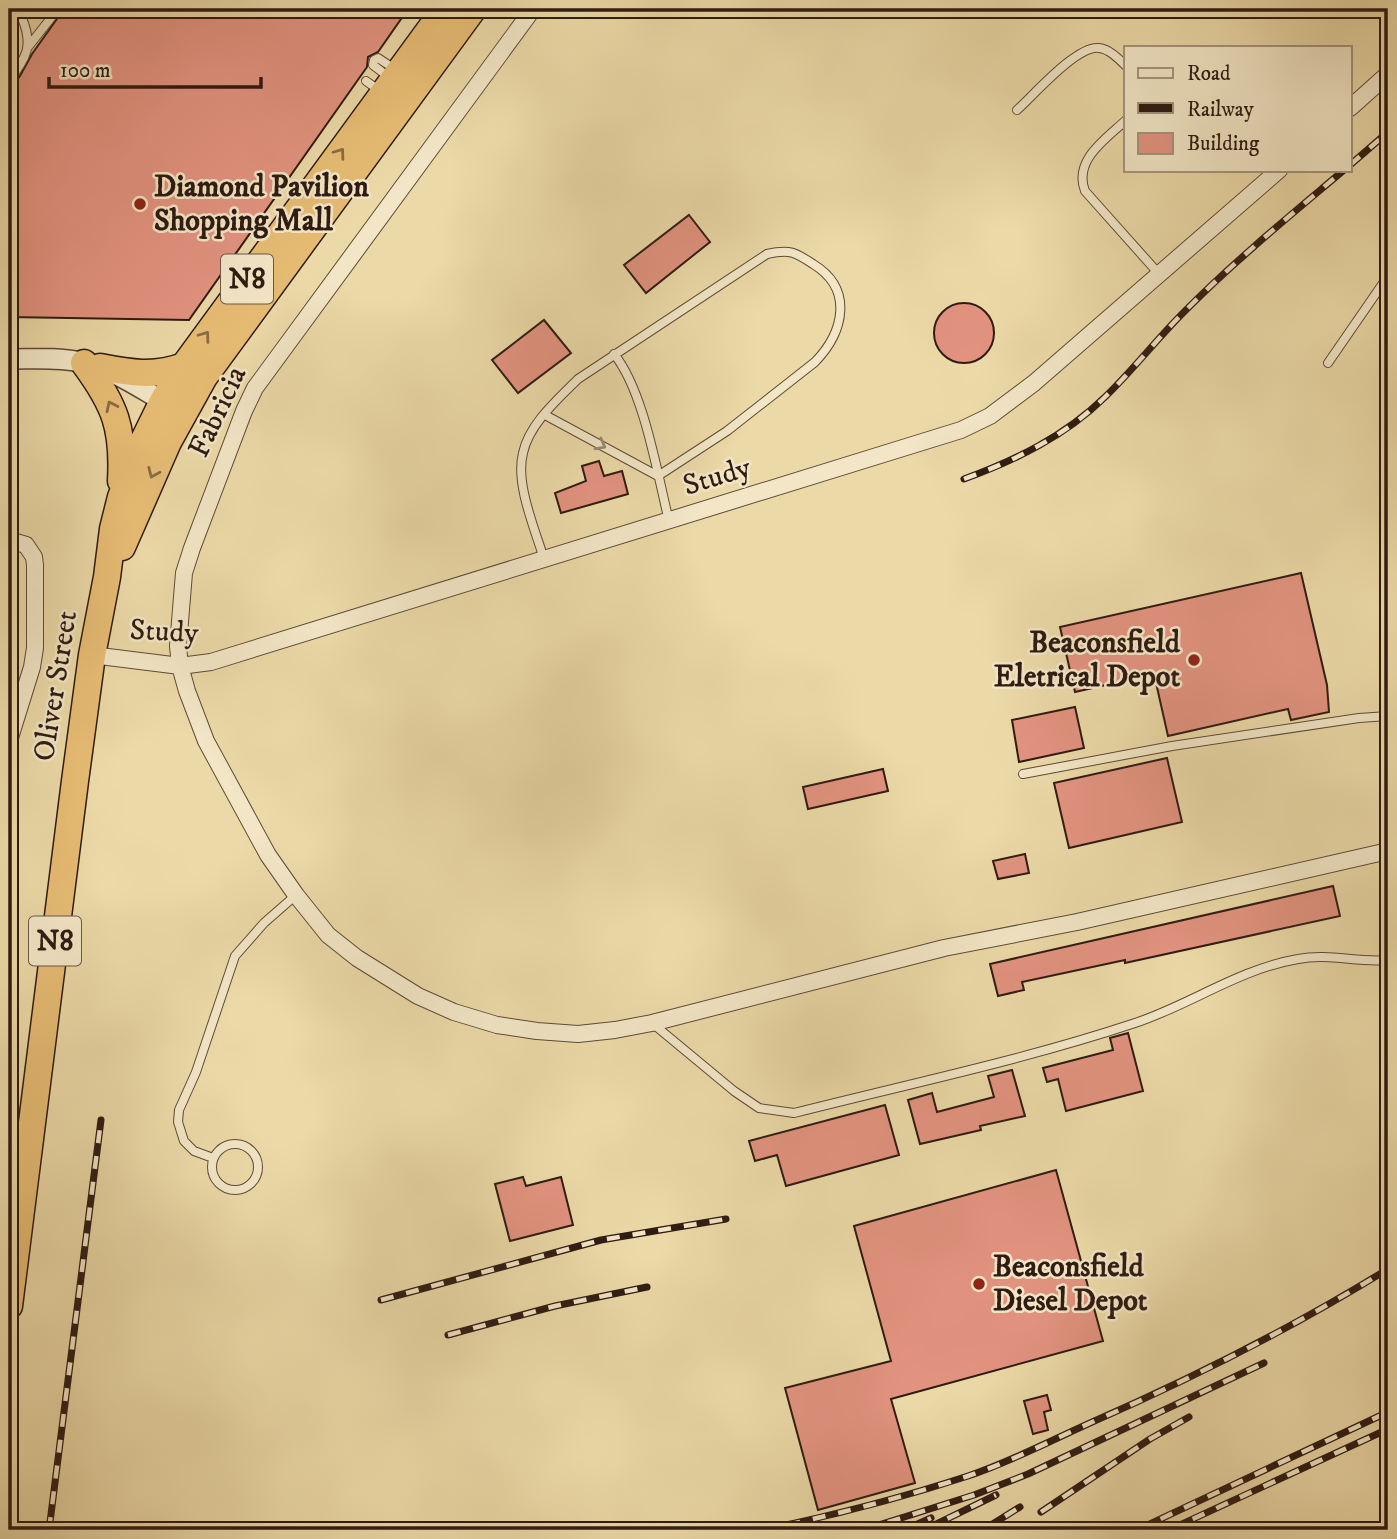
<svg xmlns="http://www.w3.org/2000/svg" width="1397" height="1539" viewBox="0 0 1397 1539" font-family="'IM FELL DW Pica',serif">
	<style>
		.building { fill: #e29380; stroke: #2f1b12; stroke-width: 2 }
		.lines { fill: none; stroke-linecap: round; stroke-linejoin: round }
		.service-casing { stroke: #5e4a37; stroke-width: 10 }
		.minor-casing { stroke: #5e4a37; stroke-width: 18 }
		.tertiary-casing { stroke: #5e4a37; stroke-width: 22 }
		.trunk-casing { stroke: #2f1b12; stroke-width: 29 }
		.service { stroke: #f2e6c6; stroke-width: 8 }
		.minor { stroke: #f2e6c6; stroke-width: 16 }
		.tertiary { stroke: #f2e6c6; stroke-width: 19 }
		.trunk { stroke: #e6bc74; stroke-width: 26 }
		.rail-casing { stroke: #2f1b12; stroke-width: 7 }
		.rail { stroke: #f2e6c6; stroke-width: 4.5; stroke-dasharray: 13; stroke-linecap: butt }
		.oneway { stroke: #8a6c43 }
		.oneway2 { stroke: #9a8b75 }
		.poi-dot { fill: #8f2418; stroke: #f2e6c6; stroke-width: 2.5 }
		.labels { text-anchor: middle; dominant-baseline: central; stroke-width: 5; stroke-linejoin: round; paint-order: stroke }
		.shield { fill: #f2e6c6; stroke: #6a5848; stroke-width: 2 }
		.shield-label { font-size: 28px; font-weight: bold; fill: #2f1b12 }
		.poi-label { font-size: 30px; font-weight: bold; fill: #2f1b12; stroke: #f2e6c6; text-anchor: start }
		.street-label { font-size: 30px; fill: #2f1b12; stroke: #f2e6c6 }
	</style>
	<rect width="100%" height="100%" fill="#ebd9a7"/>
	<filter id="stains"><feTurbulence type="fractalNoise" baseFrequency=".00286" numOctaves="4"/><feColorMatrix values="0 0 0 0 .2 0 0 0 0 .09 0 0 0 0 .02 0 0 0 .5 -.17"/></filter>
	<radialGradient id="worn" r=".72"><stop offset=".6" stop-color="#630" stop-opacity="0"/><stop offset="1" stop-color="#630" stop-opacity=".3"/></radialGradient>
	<path class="building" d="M64,9H408L378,52L368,57L367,67L189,320L9,317V90L20,76L32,54Z
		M689,215L710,242L646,293L624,265Z
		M934 333a30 30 0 1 1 60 0a30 30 0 1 1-60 0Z
		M544,320L571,353L518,393L492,360Z
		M599,461L604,476L622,471L628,494L561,513L555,493L586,481L582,466Z
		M1301,573L1327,685L1329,712L1291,720L1288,709L1168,736L1154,674L1075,692L1060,627Z
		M1075,707L1084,748L1019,762L1012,720Z
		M1167,758L1182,822L1069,848L1054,783Z
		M883,769L888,791L808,809L803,787Z
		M1025,854L1029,873L998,879L993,861Z
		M1333,886L1340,916L1125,963V960L1022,982L1024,990L998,996L990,964Z
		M1128,1033L1143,1091L1066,1111L1058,1079L1047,1082L1043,1068L1113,1050L1110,1038Z
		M1012,1070L1025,1116L980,1126L981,1130L920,1144L908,1100L932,1093L937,1112L994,1097L988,1076Z
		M885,1105L899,1155L786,1186L777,1155L755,1161L749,1141Z
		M1056,1170L1103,1341L891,1399L915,1483L818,1510L785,1388L891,1361L854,1226Z
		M523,1177L526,1186L561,1177L573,1225L510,1241L495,1184Z
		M1047,1395L1051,1410L1044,1412L1048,1430L1033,1434L1024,1401Z"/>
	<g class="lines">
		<defs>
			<path id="service" d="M28,47L58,9
				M390,78L373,65L374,60L378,58L396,70
				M9,81C26,57 34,47 22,18
				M366,81L380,91
				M1017,110C1034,95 1077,45 1099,48C1109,49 1118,58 1126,66
				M1126,120C1106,139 1073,160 1085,191L1159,274
				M614,354C644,391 657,473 669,521
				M1328,363L1388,276
				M544,559C535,529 515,484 523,453C529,424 558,399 578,379L767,254C790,249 795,252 813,264C854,289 844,332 815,362L727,431L658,476L545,415
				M1023,774L1172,746L1359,718L1388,716
				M652,1023L734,1091L759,1108L794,1113C908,1084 1024,1060 1135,1023C1190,1005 1239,969 1298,959C1329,953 1358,963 1388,960
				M212 1167a23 23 0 1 1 46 0a23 23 0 1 1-46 0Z
				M213,1158L194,1151L184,1141L178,1122L179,1110L196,1072L235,956L264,923L296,895"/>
			<path id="minor" d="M533,9L255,388L244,411L192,548L184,573L178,646L180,666L187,691L206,741L268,855L296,895L328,935L357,958L418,996L454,1012L497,1025L537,1031L578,1034L615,1030L652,1023L944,948L1077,922L1388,851
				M1350,108L1388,74
				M9,540L26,545L34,557L35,565V648L32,667L9,741
				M92,655L180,666L211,662L961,430L990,416L1034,383L1279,170"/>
			<path id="tertiary" d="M9,359C33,359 57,357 81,362C115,369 145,392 175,408"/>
			<path id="trunk" d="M84,363C115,405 124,428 121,481
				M100,367C130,373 155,377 184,366
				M122,547L168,442L204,377L473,9
				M9,1306L75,781L92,655L107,577L113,529L121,497L141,446L163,401L184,366L445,9"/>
		</defs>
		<use href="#service" class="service-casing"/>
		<use href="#minor" class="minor-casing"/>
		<use href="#tertiary" class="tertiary-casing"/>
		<use href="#trunk" class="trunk-casing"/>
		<use href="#service" class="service"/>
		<use href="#minor" class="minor"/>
		<use href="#tertiary" class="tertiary"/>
		<use href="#trunk" class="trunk"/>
		<defs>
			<path id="rail" d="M1350,165L1388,132
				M964,479C1016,460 1065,436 1105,397C1135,368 1159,336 1189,307C1237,259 1292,214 1344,170
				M381,1300L601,1240L726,1219
				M448,1335L555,1306L647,1287
				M1041,1512L1150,1439L1189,1417
				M49,1530L101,1120
				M762,1530C831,1516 901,1498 968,1476C1010,1462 1050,1441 1090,1423C1193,1378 1292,1328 1388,1269
				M863,1530L974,1495L1028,1474L1264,1363
				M904,1530L931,1518
				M924,1530L996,1495
				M983,1530L1020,1507
				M1137,1530L1388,1412
				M1169,1530L1388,1429"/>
		</defs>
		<use href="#rail" class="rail-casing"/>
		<use href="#rail" class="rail"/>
	</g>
	<defs><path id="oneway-chevron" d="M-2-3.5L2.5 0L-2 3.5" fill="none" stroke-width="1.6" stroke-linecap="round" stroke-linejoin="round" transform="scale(1.75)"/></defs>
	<g class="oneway">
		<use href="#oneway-chevron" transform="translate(340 153) rotate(-54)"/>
		<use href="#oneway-chevron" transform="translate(205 336) rotate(-54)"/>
		<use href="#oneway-chevron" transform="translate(111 406) rotate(-116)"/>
		<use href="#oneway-chevron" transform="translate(153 473) rotate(114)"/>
	</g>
	<use class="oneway2" href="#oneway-chevron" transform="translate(601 445) rotate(28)"/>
	<g class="poi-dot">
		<circle cx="140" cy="204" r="7"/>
		<circle cx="1194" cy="660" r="7"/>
		<circle cx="979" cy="1284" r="7"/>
	</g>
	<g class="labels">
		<g class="shield">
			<rect x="221" y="254.5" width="52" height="49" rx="5"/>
			<rect x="29" y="916.5" width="52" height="49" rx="5"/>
		</g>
		<g class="shield-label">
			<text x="247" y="279">N8</text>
			<text x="55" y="941">N8</text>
		</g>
		<g class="poi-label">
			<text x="154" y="187">Diamond Pavilion<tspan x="154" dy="34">Shopping Mall</tspan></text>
			<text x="1180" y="643" text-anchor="end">Beaconsfield<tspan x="1180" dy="34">Eletrical Depot</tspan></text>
			<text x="993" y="1267">Beaconsfield<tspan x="993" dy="34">Diesel Depot</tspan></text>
		</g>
		<g class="street-label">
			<text transform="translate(218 412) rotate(-65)">Fabricia</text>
			<text transform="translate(717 477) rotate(-17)">Study</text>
			<text transform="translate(164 632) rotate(3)">Study</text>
			<text transform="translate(56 686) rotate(-81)">Oliver Street</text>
		</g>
	</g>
	<rect width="1397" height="1539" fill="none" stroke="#ebd9a7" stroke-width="35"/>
	<rect x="10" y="10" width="1376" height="1518" fill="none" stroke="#2f1b12" stroke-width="3.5"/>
	<rect x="18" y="18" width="1362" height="1504" fill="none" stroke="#2f1b12" stroke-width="2"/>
	<rect x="1124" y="46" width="228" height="126" fill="#f2e6c6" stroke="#a4957e" stroke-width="2"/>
	<rect x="1138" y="68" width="35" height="10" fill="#f2e6c6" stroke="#a4957e" stroke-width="2"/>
	<text x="1187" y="80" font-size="21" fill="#2f1b12">Road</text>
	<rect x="1138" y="103" width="35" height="10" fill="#2f1b12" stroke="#a4957e" stroke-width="2"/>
	<text x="1187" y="116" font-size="21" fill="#2f1b12">Railway</text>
	<rect x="1138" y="133" width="35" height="21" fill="#e29380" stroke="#a4957e" stroke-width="2"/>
	<text x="1187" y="150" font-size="21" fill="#2f1b12">Building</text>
	<path d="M49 77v10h212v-10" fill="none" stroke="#2f1b12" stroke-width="3.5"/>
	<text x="60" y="77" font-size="21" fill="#2f1b12" stroke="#f2e6c6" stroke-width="5" paint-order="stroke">100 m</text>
	<rect width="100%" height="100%" filter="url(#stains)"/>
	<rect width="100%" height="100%" fill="url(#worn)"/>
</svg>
